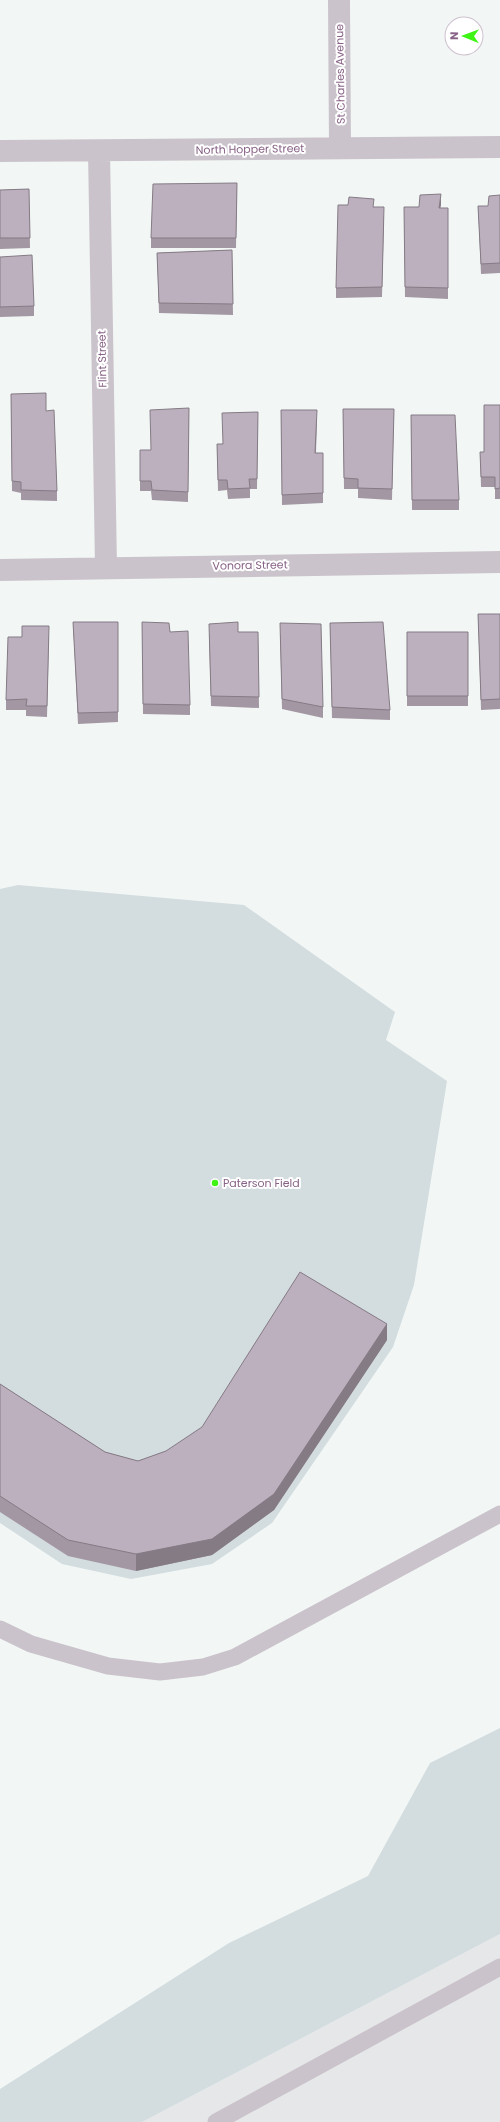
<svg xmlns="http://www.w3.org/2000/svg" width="500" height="2122" viewBox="0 0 500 2122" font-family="Poppins,sans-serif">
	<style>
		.built { fill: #e6e7e8 }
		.green { fill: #d3dcdf }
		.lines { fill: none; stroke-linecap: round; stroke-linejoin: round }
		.service { stroke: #cbc3cb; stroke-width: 17 }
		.minor { stroke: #cbc3cb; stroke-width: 22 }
		.wall { fill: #a397a3 }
		.shaded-wall { fill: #847b85 }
		.building { fill: #bdb0be; stroke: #847b85 }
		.poi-dot { fill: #3ef415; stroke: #fff; stroke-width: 1.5 }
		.labels { text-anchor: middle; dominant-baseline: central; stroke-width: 4; stroke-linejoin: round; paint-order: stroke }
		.street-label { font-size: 11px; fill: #876286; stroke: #fff }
		.poi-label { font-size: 11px; fill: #876286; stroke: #fff; text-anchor: start }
	</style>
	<rect width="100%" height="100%" fill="#f2f7f5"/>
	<path class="built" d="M500,1934V2122H142Z"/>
	<path class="green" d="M18,885L244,905L395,1012L386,1040L447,1081L414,1285L393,1347L272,1523L212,1564L131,1579L62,1564L0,1523V889Z
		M500,1728V1934L142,2122H0V2089L229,1943L368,1876L430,1763Z"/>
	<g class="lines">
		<path class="service" d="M0,1629L31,1644L108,1666L160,1672L203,1667L235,1657L500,1514
			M216,2122L500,1967"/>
		<path class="minor" d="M339,0L340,148
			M0,151L500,147
			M99,151L106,567
			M0,570L500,562"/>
	</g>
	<path class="wall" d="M237,183L236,248H151V238Z
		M29,189L30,248L0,249V190Z
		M500,195V273L481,274L478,206H488Z
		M441,204L440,208H448V299L405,297L404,207H419Z
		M374,207L384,217L382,297L336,298V288Z
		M232,250L233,315L159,313L157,253Z
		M0,257L34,306V316L0,317Z
		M11,394L46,411L57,491V501L21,500V493L12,491Z
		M500,405V499H495V487H481L480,452H484Z
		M189,408L188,502L152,500L151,491H140V450H151Z
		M343,409H394L392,500L358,498V489H344Z
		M281,410L317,420L316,453H323V503L282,505Z
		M258,412L257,489H250V498L228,499L227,490L218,491L217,444H222Z
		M411,415L459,500V510H412Z
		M478,614H500V709L481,710Z
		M73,622H118V722L78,724Z
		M142,622L170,632L190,705V715L143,714Z
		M330,623L390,710V720L332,718Z
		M238,632H258L259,708L211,706L209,634Z
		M407,632H468V706H407Z
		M280,634L323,707V718L282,709Z
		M49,636L47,717L26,716V710H6V700Z
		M387,1340L274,1510L212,1555L136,1571L68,1556L0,1512V1384L105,1452L138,1461L166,1451Z"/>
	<path class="shaded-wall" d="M441,194V204L439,218V208Z
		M387,1324V1340L274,1510L212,1555L136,1571V1554Z"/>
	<path class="building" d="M237,183L236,238H151L153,184Z
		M29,189L30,238H0V190Z
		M441,194L439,208H448V288L405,287L404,207H419L420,195Z
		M500,195V263L481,264L478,206H488L489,196Z
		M349,197L374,199L373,207H384L382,287L336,288L338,205H348Z
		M232,250L233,304L159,303L157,253Z
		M32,255L34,306L0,307V257Z
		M46,393V411L54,410L57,491L21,490V482L12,481L11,394Z
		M484,405H500V488L495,489V477H481L480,452H484Z
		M189,408L188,492L152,490L151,481H140V450H151L150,410Z
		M343,409H394L392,489L358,488V479L344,478Z
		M281,410H317L315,453H323V493L282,495Z
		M258,412L257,479H249L250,488L228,489L227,480H218L217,444H223L222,413Z
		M411,415H455L459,500H412Z
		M478,614H500V699L481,700Z
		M73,622H118V712L78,713Z
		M142,622L169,623L170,632L188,631L190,705L143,704Z
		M238,622V632H258L259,697L211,696L209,624Z
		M383,622L390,710L332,707L330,623Z
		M280,623L321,624L323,707L282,699Z
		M22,626H49L47,706H26L27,699L6,700L8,637H22Z
		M407,632H468V696H407Z
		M300,1272L387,1324L274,1494L212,1539L136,1554L68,1540L0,1496V1384L105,1452L138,1461L166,1451L202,1427Z"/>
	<circle class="poi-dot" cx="215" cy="1183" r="4"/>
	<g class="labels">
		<g class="street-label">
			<text transform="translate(340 74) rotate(-91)">St Charles Avenue</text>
			<text transform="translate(250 149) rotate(-1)">North Hopper Street</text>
			<text transform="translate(102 359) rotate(-91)">Flint Street</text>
			<text transform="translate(250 565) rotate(-1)">Vonora Street</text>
		</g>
		<g class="poi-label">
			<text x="223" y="1183">Paterson Field</text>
		</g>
	</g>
	<g transform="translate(464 36) rotate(271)"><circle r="19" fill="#ffffff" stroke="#cfc0cf"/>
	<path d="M0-3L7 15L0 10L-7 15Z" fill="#3ef415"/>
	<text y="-6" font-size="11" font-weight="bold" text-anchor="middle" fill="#876286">N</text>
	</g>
</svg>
